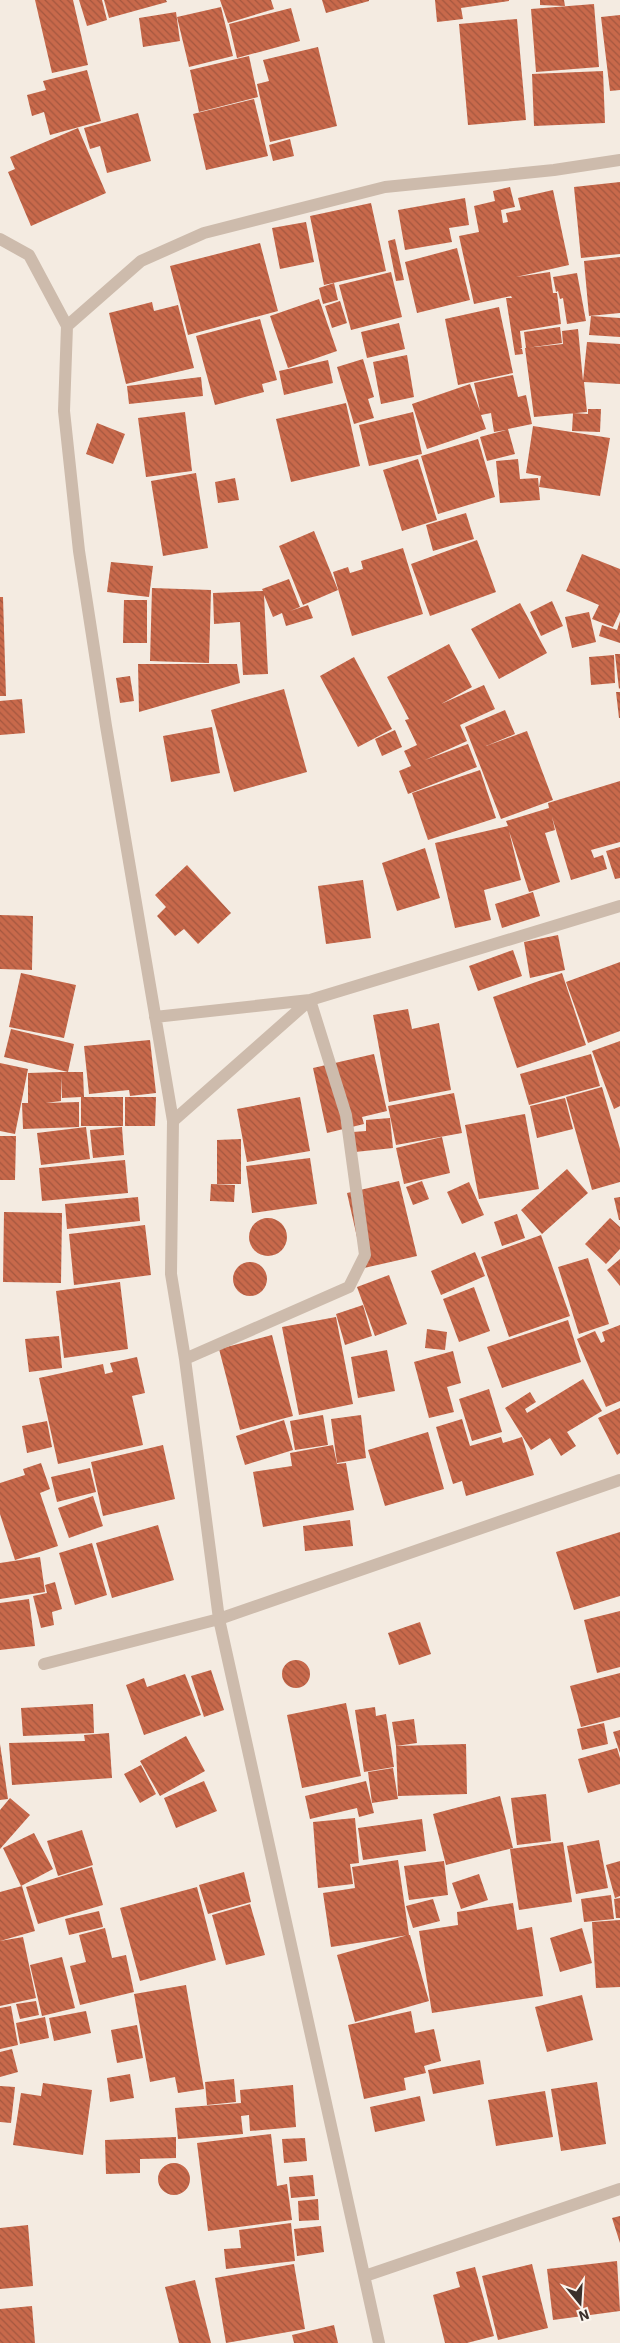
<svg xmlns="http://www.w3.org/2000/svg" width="620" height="2343" viewBox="0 0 620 2343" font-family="'IBM Plex Sans',sans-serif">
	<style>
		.building { fill: url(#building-back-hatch) }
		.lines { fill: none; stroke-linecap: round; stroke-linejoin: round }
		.street { stroke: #cdbbac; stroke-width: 12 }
	</style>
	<defs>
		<pattern id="building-back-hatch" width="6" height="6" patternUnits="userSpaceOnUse" patternTransform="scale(1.25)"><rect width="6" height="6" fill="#c8694b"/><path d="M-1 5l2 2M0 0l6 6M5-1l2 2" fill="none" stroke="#a4573f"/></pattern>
	</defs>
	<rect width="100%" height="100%" fill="#f4ebe1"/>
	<path class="building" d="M35,0H73L88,65L52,73Z
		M79,0H102L107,20L87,26Z
		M104,0H166L167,2L109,18Z
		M220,0H271L274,9L228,23Z
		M322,0H369V1L326,13Z
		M435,0H509V1L461,8L463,19L437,22Z
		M540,0H564L565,6L540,5Z
		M594,4L599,67L536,72L531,9Z
		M221,7L233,56L189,67L177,17Z
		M291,8L300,41L237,58L229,24Z
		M176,12L180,41L143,47L139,18Z
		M620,15V90L610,91L601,17Z
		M517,19L526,120L468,125L459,24Z
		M318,47L337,126L270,142L257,84L269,81L263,60Z
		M249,56L258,97L199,112L190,70Z
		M87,70L101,121L50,135L44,112L32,116L27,95L46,90L43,81Z
		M603,71L605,123L534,126L532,74Z
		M254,99L268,156L206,170L193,114Z
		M138,113L151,161L107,173L100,146L90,149L84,128Z
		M78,128L106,193L31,226L8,172L15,169L10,157Z
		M290,139L294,156L273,161L269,145Z
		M620,182V254L581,258L574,187Z
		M510,187L515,207L501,210L503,223L508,222L506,213L521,210L518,198L553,190L569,265L516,277L550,272L553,293H557L561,324L520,331L522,348L520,349H522L523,354L515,355L506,298H512L511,296L474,304L459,236L479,232L474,206L495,201L493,191Z
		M465,198L469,225L449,228L452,242L405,250L398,210Z
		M371,203L386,271L324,285L310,216Z
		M306,222L314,262L280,269L272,228Z
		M395,239L404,280L396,281L388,241Z
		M260,243L278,311L188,335L170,266Z
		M457,248L470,300L417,313L405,262Z
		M620,257V313L589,316L584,261Z
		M391,272L402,317L351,330L339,285Z
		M577,273L586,321L567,324L563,298L560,299L558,291L556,292L553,277Z
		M334,283L338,300L323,304L319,288Z
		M319,299L337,351L288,368L270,316Z
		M340,301L347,323L332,328L325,306Z
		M152,302L154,311L178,305L194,368L126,384L109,313Z
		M499,307L513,373L458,385L445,319Z
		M591,316L620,318V337L589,335Z
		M260,319L277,380L262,384L264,392L215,405L196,336Z
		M399,323L405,349L367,358L361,332Z
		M560,327L562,343L526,348L524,332Z
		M578,329L583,381L587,342L620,344V384L584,382L587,412L534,417L525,348L563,344L562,331Z
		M407,355L414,397L381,404L373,362Z
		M363,359L374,397L368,399L374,418L354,424L337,367Z
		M328,360L333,383L284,395L279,371Z
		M513,375L518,397L526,395L532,424L508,429L515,454L487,461L480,437L506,430L494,432L491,413L481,415L486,429L427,449L412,404L470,384L480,411L474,383Z
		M201,377L203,396L129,404L127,386Z
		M346,403L360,466L291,482L276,419Z
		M588,409H601L600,432L572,431L573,413L588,414Z
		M185,412L192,471L146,477L138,418Z
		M413,412L422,454L369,466L359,425Z
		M97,423L125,434L113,464L86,454Z
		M533,426L610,438L600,496L539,487L541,476L526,473Z
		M478,439L495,497L438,514L421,456Z
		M418,459L437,520L402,531L383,470Z
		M518,459L520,479L538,478L540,500L500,503L496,461Z
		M196,473L208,548L163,556L151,481Z
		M235,478L239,500L218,503L215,482Z
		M466,513L474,539L433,551L426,525Z
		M314,531L338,590L303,605L279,546Z
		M477,540L496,592L430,616L411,564Z
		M403,548L423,614L352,636L333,572L348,567L350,573L363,569L361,561Z
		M582,554L620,569V612L613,627L592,619L599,605L566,591Z
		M111,562L153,566L149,597L107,592Z
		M289,579L300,607L290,611L308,605L313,618L286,626L282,613L273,617L264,595L268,674L243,675L240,622L214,624L213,593L263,591L262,589Z
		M152,588L211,590L209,663L150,661Z
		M0,597H3L6,696H0Z
		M124,600H147V643H123Z
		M552,601L563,626L541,636L530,612Z
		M520,603L547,653L499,679L471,629Z
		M589,612L596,642L572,648L565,617Z
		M620,621V643L599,636L602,625L617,630Z
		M449,644L472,687L441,704L484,685L495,709L460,725L467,741L425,760L468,744L477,767L408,794L399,771L411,766L404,751L417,745L405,720L409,719L387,677Z
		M615,654H620V688L619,689Z
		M614,655L615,683L591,685L589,657Z
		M354,657L392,729L358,747L320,676Z
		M138,664H237L240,683L139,712Z
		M130,676L134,701L120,703L116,678Z
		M284,689L307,772L234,792L211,710Z
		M616,692H620V718H619Z
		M22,699L25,733L0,735V701Z
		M505,710L515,734L486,746L527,731L553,800L501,819L465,727Z
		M212,727L220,773L171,782L163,736Z
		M395,730L402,747L382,756L375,739Z
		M480,770L496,818L428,840L412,793Z
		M620,781V842L591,850L594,858L603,855L607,869L571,880L552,817L555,830L545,833L560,882L529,892L509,831L521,880L484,890L491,920L455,928L435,843L508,826L506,821L549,808L548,803Z
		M620,847V878L615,879L606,851Z
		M425,848L440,898L397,911L382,863Z
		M187,865L231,913L198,944L184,929L175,936L157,916L166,907L155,895Z
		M363,880L371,938L326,944L318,886Z
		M533,892L540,916L502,928L495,904Z
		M0,915L33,916L32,970L0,969Z
		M558,935L565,970L530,978L524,942Z
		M513,950L522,976L478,991L469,966Z
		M620,962V1031L588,1043L566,982Z
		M21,973L76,985L64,1038L9,1027Z
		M562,973L586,1045L517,1068L493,997Z
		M408,1009L412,1029L439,1023L451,1090L389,1102L373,1015Z
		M11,1029L74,1044L68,1072L4,1057Z
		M150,1040L156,1093L130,1096L129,1090L89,1094L84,1046Z
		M620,1041V1106L614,1109L592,1051Z
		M374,1054L387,1111L362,1117L364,1124L327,1133L313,1068Z
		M591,1054L600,1086L529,1105L520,1074Z
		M0,1063L28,1069L15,1134L0,1131Z
		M61,1072H83L84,1097H123V1126H81V1097L62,1098L61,1076V1101L46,1103L79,1102V1127L23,1129L22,1103H28V1073Z
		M602,1087L620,1149V1182L592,1190L566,1097Z
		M454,1093L462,1133L396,1145L388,1106Z
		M125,1097H156L155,1126H125Z
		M300,1097L310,1151L247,1162L237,1109Z
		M565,1098L573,1129L537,1138L530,1106Z
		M525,1114L539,1189L479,1199L465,1125Z
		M390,1118L393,1148L355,1152L353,1132L366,1131V1120Z
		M86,1127L90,1159L41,1165L37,1133Z
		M122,1127L124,1155L93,1158L90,1130Z
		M0,1136H16L15,1180H0Z
		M442,1137L450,1173L404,1184L396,1148Z
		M241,1139V1184H217V1140Z
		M310,1158L317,1204L252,1213L246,1166Z
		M125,1160L128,1193L42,1201L39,1168Z
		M567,1169L588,1193L542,1234L521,1210Z
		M399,1181L417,1256L364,1268L347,1193Z
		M422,1181L429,1199L413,1205L406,1187Z
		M469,1182L484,1215L462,1224L447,1192Z
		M211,1184L235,1185L234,1202L210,1201Z
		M138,1197L140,1221L67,1229L65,1204Z
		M620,1197V1220H619L614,1198Z
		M4,1212L62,1213L61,1283L3,1282Z
		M517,1214L525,1238L502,1246L494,1222Z
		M249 1237a19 19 0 1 1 38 0a19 19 0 1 1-38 0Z
		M610,1218L620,1227V1249L606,1264L585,1244Z
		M145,1225L151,1275L74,1285L69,1234Z
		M541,1235L570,1316L509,1337L481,1257Z
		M475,1252L485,1276L441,1295L431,1271Z
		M588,1258L609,1324L579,1334L558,1267Z
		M620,1259V1286L607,1270Z
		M233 1279a17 17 0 1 1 34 0a17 17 0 1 1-34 0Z
		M389,1275L407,1324L375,1336L357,1287Z
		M120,1282L128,1349L64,1358L56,1291Z
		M474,1287L490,1331L459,1342L443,1299Z
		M363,1305L372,1336L345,1345L336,1314Z
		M336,1317L353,1404L299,1415L282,1327Z
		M568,1320L581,1362L502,1388L487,1347Z
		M620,1325V1401L606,1407L577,1339L595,1331L601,1343L605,1341L602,1332Z
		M427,1329L447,1332L445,1350L425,1348Z
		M272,1335L293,1416L240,1430L219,1349Z
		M59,1336L62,1368L29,1372L25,1339Z
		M387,1350L395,1391L358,1398L351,1357Z
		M453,1351L461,1383L447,1387L454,1412L429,1418L414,1362Z
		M137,1357L145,1393L132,1396L143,1445L58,1464L39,1378L103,1364L105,1374L113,1372L110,1363Z
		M583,1379L602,1411L567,1432L576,1446L561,1456L550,1438L531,1450L505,1408L530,1392L536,1402L525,1409L527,1413Z
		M489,1389L502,1432L472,1441L459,1399Z
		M620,1408V1453L617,1455L598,1418Z
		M323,1415L328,1445L295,1450L290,1421Z
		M361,1415L366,1458L337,1463L331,1419Z
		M462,1419L470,1446L501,1437L503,1443L522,1437L534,1475L466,1496L462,1481L453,1484L436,1427Z
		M284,1420L293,1450L245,1465L236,1436Z
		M47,1421L52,1447L27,1453L22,1426Z
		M428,1432L444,1489L385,1506L368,1450Z
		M163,1445L175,1499L103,1516L91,1462Z
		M333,1445L337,1464L346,1463L354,1510L263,1527L253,1472L292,1466L290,1453Z
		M41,1463L50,1489L40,1493L58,1546L15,1560L0,1514V1483L25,1475L23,1469Z
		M90,1468L96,1492L57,1502L51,1477Z
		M93,1496L103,1526L69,1538L58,1508Z
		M350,1520L353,1546L305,1551L303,1526Z
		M158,1525L174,1580L112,1598L96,1543Z
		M620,1532V1596L574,1610L556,1552Z
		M92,1543L107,1595L75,1605L59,1553Z
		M40,1557L45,1592L0,1599V1563Z
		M55,1582L62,1609L52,1612L54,1625L41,1628L33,1596L47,1593L45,1585Z
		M29,1599L35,1646L0,1650V1603Z
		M620,1611V1667L597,1673L584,1620Z
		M420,1622L431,1654L399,1665L388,1633Z
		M282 1674a14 14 0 1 1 28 0a14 14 0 1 1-28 0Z
		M211,1670L224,1710L204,1717L191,1676Z
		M620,1673V1717L581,1727L570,1686Z
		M185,1674L201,1715L144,1735L126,1685L144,1678L147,1687Z
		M346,1703L361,1776L302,1788L287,1715Z
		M93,1704L94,1733L23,1736L21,1708Z
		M375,1707L376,1716L386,1714L394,1767L364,1772L355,1710Z
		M414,1719L417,1743L396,1746L392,1722Z
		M604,1723L608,1744L582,1750L577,1729Z
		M620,1730V1753L613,1732Z
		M109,1733L112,1778L12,1785L9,1743L85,1741L84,1735Z
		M186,1736L205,1771L160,1796L140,1761Z
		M0,1744L8,1799L0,1800Z
		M466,1744L467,1794L398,1796L396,1746Z
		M617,1748L620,1758V1784L588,1793L578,1759Z
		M141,1765L156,1794L140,1803L124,1774Z
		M393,1768L398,1799L372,1803L368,1772Z
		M204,1781L217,1811L176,1828L164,1798Z
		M366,1781L374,1813L359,1817L357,1808L310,1819L305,1796Z
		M546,1794L551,1841L517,1845L511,1798Z
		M500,1796L513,1848L446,1865L433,1814Z
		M10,1798L30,1815L0,1849V1810Z
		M355,1818L359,1863L350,1864L353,1884L318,1888L313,1822Z
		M422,1819L426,1851L363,1860L358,1828Z
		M82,1830L93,1865L58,1876L47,1841Z
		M34,1833L53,1869L21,1886L3,1848Z
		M599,1840L608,1888L576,1894L567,1846Z
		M563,1842L572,1902L519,1910L510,1849Z
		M398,1860L409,1935L331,1947L323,1893L355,1888L352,1867Z
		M444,1861L448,1895L409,1900L404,1866Z
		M620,1861V1896L615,1898L606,1865Z
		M92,1867L103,1905L38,1924L26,1887Z
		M244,1872L251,1902L208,1914L199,1885Z
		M479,1874L488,1900L461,1909L452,1883Z
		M22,1886L35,1931L0,1941V1892Z
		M197,1887L216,1960L140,1981L120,1908Z
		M611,1895L614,1919L584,1922L581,1899Z
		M620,1898V1918H616L614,1899Z
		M433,1899L440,1921L413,1928L406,1906Z
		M513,1903L517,1930L532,1927L543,1996L432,2013L419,1931L458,1925L457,1912Z
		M250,1904L265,1955L226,1965L212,1915Z
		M99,1911L103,1927L69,1935L65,1919Z
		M620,1920V1987L596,1988L592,1922Z
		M105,1928L112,1958L126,1955L134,1992L80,2005L70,1966L86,1962L79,1935Z
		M582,1928L592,1963L560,1972L550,1938Z
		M408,1935H410L429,2001L355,2022L337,1955Z
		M23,1937L36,1998L0,2006V1941Z
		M62,1957L75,2008L42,2016L30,1965Z
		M186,1985L204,2089L178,2093L175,2077L150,2082L134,1994Z
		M582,1995L593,2040L547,2052L535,2007Z
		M36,2001L39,2015L20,2019L16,2004Z
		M11,2006L18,2045L0,2049V2008Z
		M86,2011L91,2033L54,2041L49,2018Z
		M411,2011L415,2033L434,2029L441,2061L424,2066L426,2073L404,2078L406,2090L364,2099L348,2025Z
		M45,2017L49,2038L20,2044L16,2023Z
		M137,2025L143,2058L117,2063L111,2030Z
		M12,2049L18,2072L0,2077V2052Z
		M480,2060L484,2084L433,2094L428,2070Z
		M130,2074L134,2098L110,2102L107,2078Z
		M234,2079L236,2102L207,2105L205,2082Z
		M597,2082L606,2144L561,2151L551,2089Z
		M43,2083L92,2090L83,2155L13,2145L21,2093L41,2096Z
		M293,2085L296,2127L250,2131L249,2115L241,2116L243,2134L178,2139L175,2108L241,2103L240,2090Z
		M0,2086L15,2087L11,2123L0,2122Z
		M545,2091L553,2137L496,2146L488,2100Z
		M420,2096L425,2121L375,2132L370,2107Z
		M271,2134L277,2186L287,2184L292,2220L208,2231L197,2143Z
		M176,2137V2158L140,2159V2173L106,2174L105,2140Z
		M305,2138L307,2161L284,2163L282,2139Z
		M158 2179a16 16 0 1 1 32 0a16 16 0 1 1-32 0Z
		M313,2175L315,2196L291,2198L289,2177Z
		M318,2199L319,2220L299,2221L298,2201Z
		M620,2216V2243L612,2218Z
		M291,2223L295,2261L226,2269L224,2249L241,2248L239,2230Z
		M28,2225L33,2286L0,2289V2228Z
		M321,2226L324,2252L297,2256L294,2229Z
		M617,2261L620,2311L553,2320L547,2269Z
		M294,2264L305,2329L226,2343L215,2278Z
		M532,2264L548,2328L498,2340L482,2276Z
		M475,2267L494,2336L467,2343H445L433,2295L460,2287L456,2272Z
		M195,2280L211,2343H179L165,2287Z
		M32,2306L35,2343H0V2309Z
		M334,2325L338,2343H294L292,2335Z"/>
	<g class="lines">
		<path class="street" d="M0,239L29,255L67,326
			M155,1017L310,1000L346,1115L365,1255L349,1287L185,1359
			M173,1121L310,1000L620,906
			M44,1664L219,1619L620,1480
			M365,2276L620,2189
			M379,2343L219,1619L185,1359L171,1274L173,1121L106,726L79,551L64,411L67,326L141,261L204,233L385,187L554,170L620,160"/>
	</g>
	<g transform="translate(580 2303) rotate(162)" stroke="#fbf5ee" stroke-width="4" paint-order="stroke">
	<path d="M0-4L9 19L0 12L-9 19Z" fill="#3b302b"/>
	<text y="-8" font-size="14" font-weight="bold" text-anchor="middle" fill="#3b302b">N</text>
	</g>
</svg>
